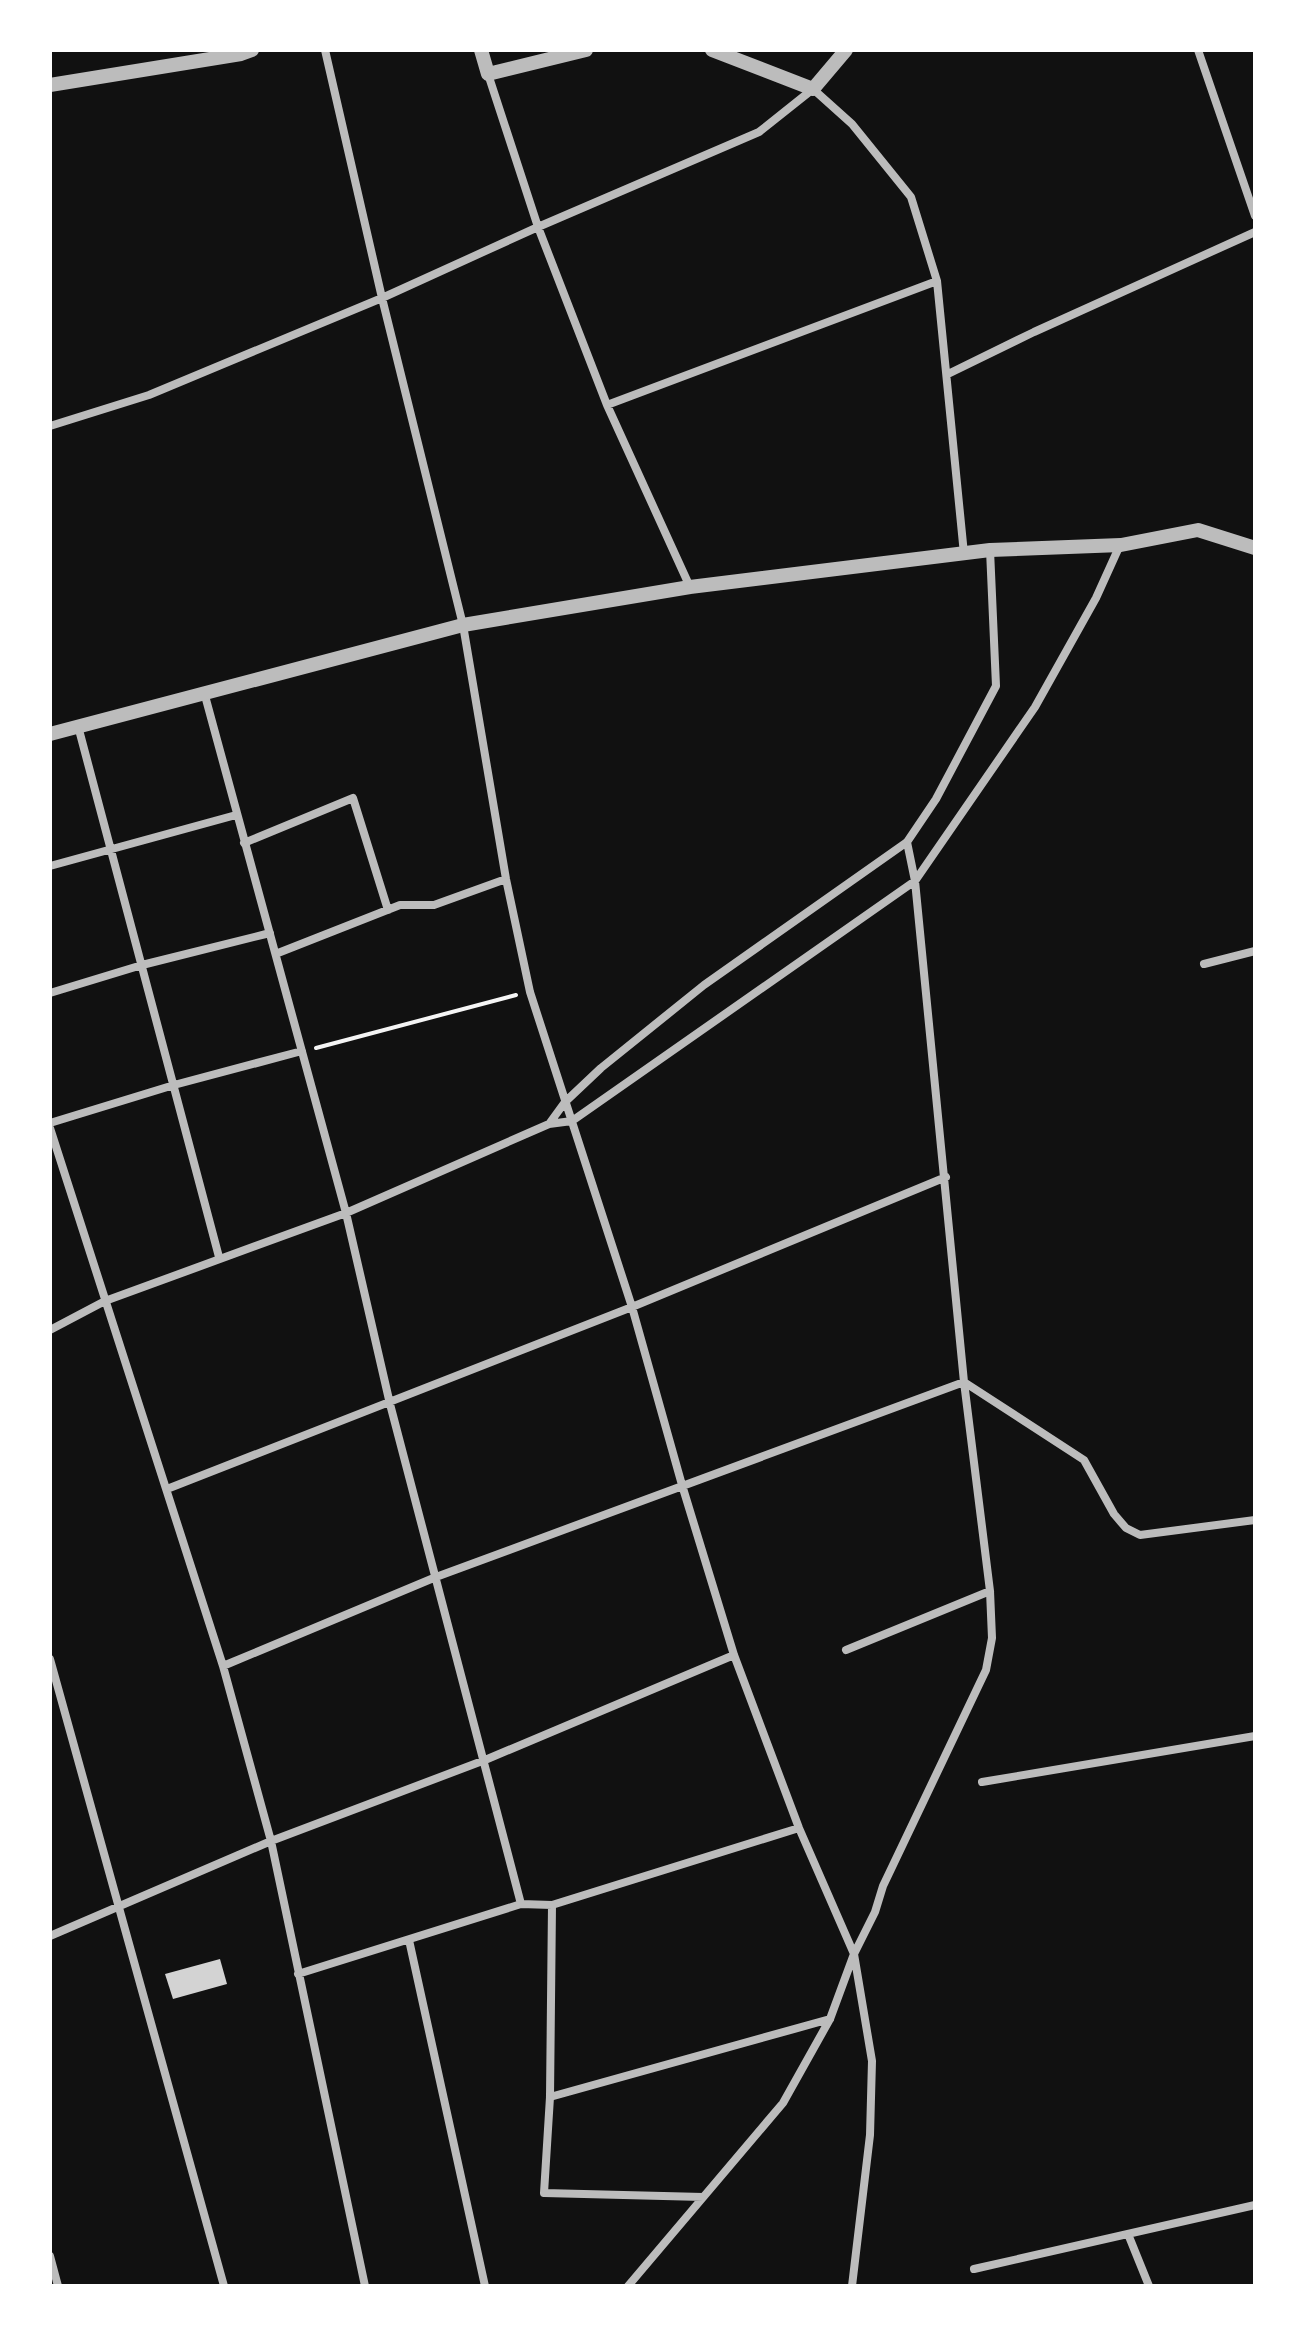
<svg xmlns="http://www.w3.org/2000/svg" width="1305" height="2336" viewBox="0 0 1305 2336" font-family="'PT Sans',sans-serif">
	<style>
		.building { fill: #d3d3d3 }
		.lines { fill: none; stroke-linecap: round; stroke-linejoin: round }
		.path { stroke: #f5f5f5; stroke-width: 4 }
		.minor { stroke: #bcbcbc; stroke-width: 8 }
		.tertiary { stroke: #bcbcbc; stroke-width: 14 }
	</style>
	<rect width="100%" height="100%" fill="#111"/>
	<path class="building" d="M220,1959L227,1984L173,1999L165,1974Z"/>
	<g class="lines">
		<path class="path" d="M316,1048L516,995"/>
		<path class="minor" d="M325,50L382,298L463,625L506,879L530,992L632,1307L682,1485L734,1655L799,1828L854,1954L872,2061L870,2135L852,2286
			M1198,50L1255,216
			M488,74L538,227L607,405L690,587
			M948,374L1034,332L1255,232
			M607,405L937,281
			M50,426L149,395L382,298L538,227L759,132L813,89L852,124L911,197L937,281L964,554
			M204,692L346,1213L390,1404L521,1904
			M78,726L219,1257
			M244,843L353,798L388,910
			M50,866L236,815
			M278,953L400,905H434L506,879
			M1204,964L1255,951
			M50,993L142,965L270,933
			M50,1123L174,1085L302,1051
			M549,1124L565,1102L601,1068L704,985L907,842L936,799L996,686L990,550
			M50,1128L223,1666L271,1841L365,2286
			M50,1330L105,1301L346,1213L549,1124L572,1121L915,881L1035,707L1096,598L1120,545
			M167,1489L632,1307L946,1177
			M846,1650L990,1591
			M50,1659L224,2286
			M223,1666L436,1577L964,1382L1084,1460L1114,1514L1126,1528L1140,1535L1255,1520
			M982,1782L1255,1736
			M552,1905L550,2097L544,2193L703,2197
			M50,1936L271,1841L485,1760L734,1655
			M409,1940L485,2286
			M298,1974L521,1904L552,1905L799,1828
			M550,2097L830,2019
			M1128,2234L1149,2286
			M50,2256L58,2286
			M974,2269L1255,2205
			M628,2286L783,2103L830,2019L854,1954L875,1912L883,1886L986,1670L992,1638L990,1591L964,1382L915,881L907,842"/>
		<path class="tertiary" d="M481,50L488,74L586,50
			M712,50L813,89L846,50
			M50,85L241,54L252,50
			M50,734L463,625L690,587L990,550L1121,545L1198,530L1255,548"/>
	</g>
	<rect width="1305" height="2336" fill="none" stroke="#ffffff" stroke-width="104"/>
</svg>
